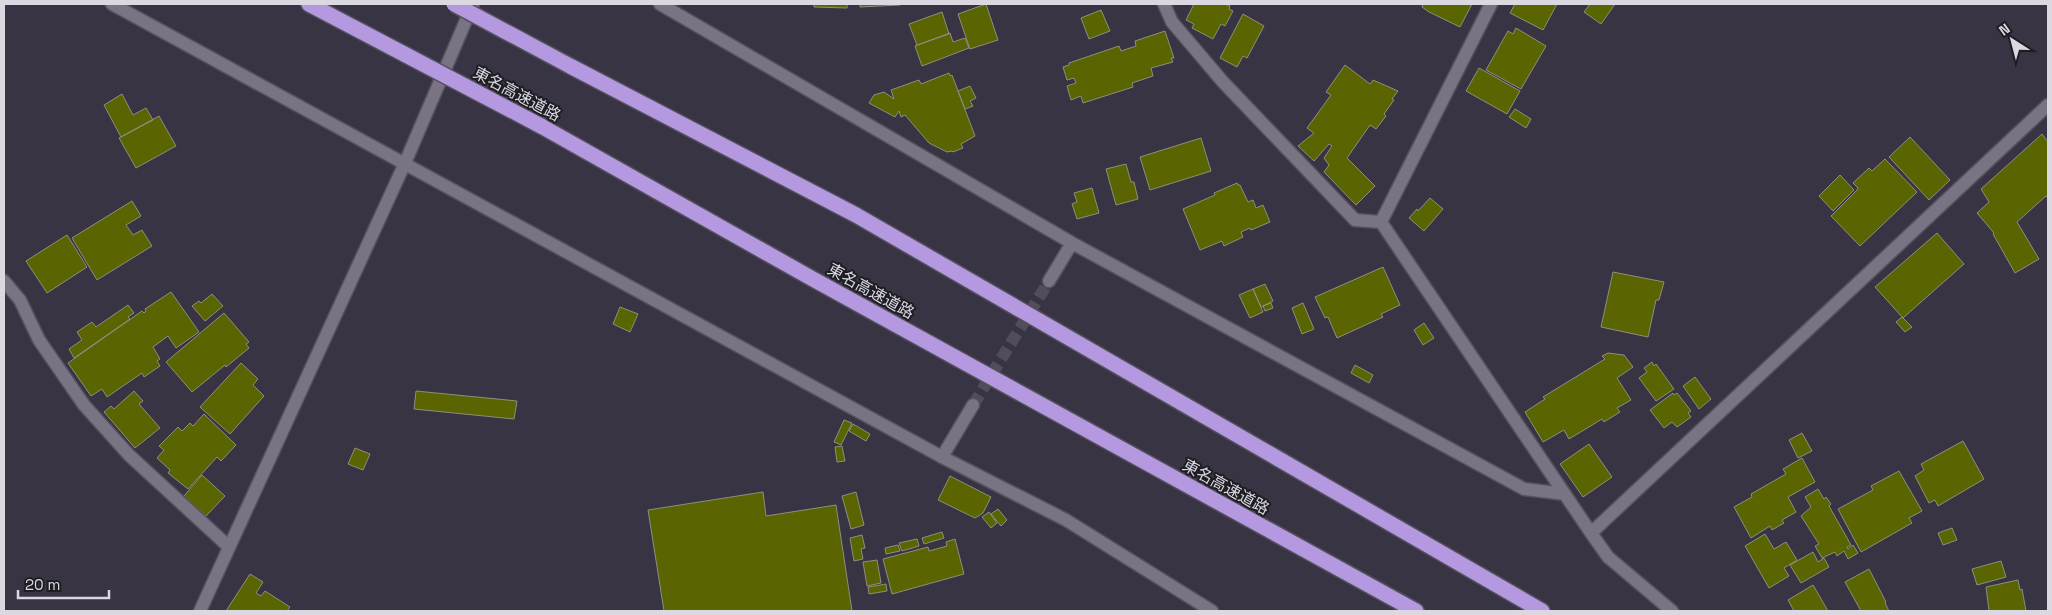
<svg xmlns="http://www.w3.org/2000/svg" width="2052" height="615" viewBox="0 0 2052 615" font-family="'Space Grotesk','Noto Sans JP',sans-serif">
	<style>
		.building { fill: #5a6400; stroke: #8c907d }
		.lines { fill: none; stroke-linecap: round; stroke-linejoin: round }
		.minor-tunnel { stroke: #514d5b; stroke-width: 12; stroke-dasharray: 12 6; stroke-linecap: butt }
		.minor-casing { stroke: #55505e; stroke-width: 15 }
		.highway-casing { stroke: #55505e; stroke-width: 18 }
		.minor { stroke: #797384; stroke-width: 12 }
		.highway { stroke: #b498e0; stroke-width: 15 }
		.highway-bridge-casing { stroke: #55505e; stroke-width: 18; stroke-linecap: butt }
		.highway-bridge { stroke: #b498e0; stroke-width: 15 }
		.labels { text-anchor: middle; dominant-baseline: central; stroke-width: 4; stroke-linejoin: round; paint-order: stroke }
		.street-label { font-size: 16px; fill: #dbd8e2; stroke: #1f1d24 }
	</style>
	<rect width="100%" height="100%" fill="#393443"/>
	<path class="building" d="M814,4H847V8L814,7Z
		M860,4H900V5L860,7Z
		M986,4L998,40L970,49L958,14Z
		M1194,4H1225L1230,6L1229,9L1233,11L1225,26L1221,24L1213,39L1192,28L1194,24L1186,20Z
		M1423,4H1472L1460,27L1429,12L1422,7Z
		M1515,4H1557L1543,30L1510,13Z
		M1590,4H1615L1601,24L1584,12Z
		M1101,10L1110,31L1089,39L1081,18Z
		M942,12L949,34L917,45L909,24Z
		M1243,14L1264,26L1247,58L1243,56L1237,67L1220,58Z
		M1516,28L1546,46L1521,89L1486,70L1508,31L1513,34Z
		M1165,31L1174,58H1171L1173,62L1151,68L1153,76L1132,83L1133,87L1083,103L1081,96L1071,100L1067,86L1076,83L1074,78L1067,80L1063,67L1069,65V63L1119,46L1121,51L1136,46L1135,41Z
		M950,33L953,42L965,38L969,48L922,66L915,46Z
		M1345,65L1370,84L1373,80L1398,91L1392,99L1394,100L1384,114L1386,116L1376,129L1370,125L1347,158L1375,186L1356,205L1324,172L1329,165L1324,158L1332,146L1329,144L1314,161L1298,146L1314,133L1307,128L1331,95L1326,92Z
		M1479,68L1520,91L1507,114L1466,91Z
		M949,73L950,76L952,75L975,136L961,144L963,148L953,152L952,151L947,152L929,143L905,115L901,117L899,111L895,117L869,103L874,95L884,92L894,99L891,90L919,80L921,84Z
		M970,86L976,98L970,101L973,106L965,109L958,91Z
		M122,94L133,115L146,108L153,120L121,137L104,105Z
		M1515,109L1531,119L1526,128L1509,117Z
		M159,116L176,146L136,168L119,138Z
		M2042,134L2048,142V198L2046,196L2017,222L2039,259L2015,273L1993,234L1994,233L1977,213L1989,202L1981,189Z
		M1910,137L1950,180L1929,200L1889,157Z
		M1201,138L1211,171L1150,190L1140,157Z
		M1885,159L1917,192L1860,246L1831,216L1857,190L1858,188L1853,183L1869,168L1872,171Z
		M1126,164L1131,182H1134L1138,199L1116,205L1106,169Z
		M1840,175L1854,190L1833,211L1819,196Z
		M1237,183L1238,185H1240L1248,202L1253,200L1256,208L1263,205L1270,222L1251,230L1250,228L1241,232L1243,237L1224,246L1222,241L1200,250L1183,209L1215,195L1214,193Z
		M1092,188L1099,213L1077,219L1072,204L1077,202L1074,193Z
		M1430,198L1443,209L1424,231L1409,218L1417,209L1418,211Z
		M132,201L141,216L126,225L133,235L142,230L152,246L97,280L72,238Z
		M1937,233L1964,264L1903,318L1875,287Z
		M67,235L87,267L47,293L26,261Z
		M1383,267L1400,305L1381,314L1383,317L1337,338L1328,317L1325,318L1315,297Z
		M1613,272L1664,282L1659,300H1656L1648,337L1601,327Z
		M1265,284L1273,301L1261,307L1253,289Z
		M1253,289L1263,312L1250,318L1239,295Z
		M171,292L199,332L176,348L168,336L153,347L160,359L157,361L160,366L144,377L142,373L107,397L102,389L91,396L68,363L142,311L144,313L146,311L145,309Z
		M212,294L223,306L205,321L192,306L199,301L201,303Z
		M1271,303L1273,308L1265,311L1263,306Z
		M1303,303L1314,329L1302,334L1292,308Z
		M128,305L134,313L128,317L130,319L74,358L69,349L82,340L77,332L92,322L96,327Z
		M620,307L638,314L630,332L613,324Z
		M224,313L249,342L246,344L249,348L226,367L225,365L192,392L166,362Z
		M1902,317L1912,327L1905,332L1896,322Z
		M1424,323L1434,338L1423,345L1414,330Z
		M1608,353L1624,355L1633,367L1617,378L1631,400L1617,408L1620,412L1604,422L1602,419L1569,439L1564,430L1543,442L1525,412L1545,399L1543,397L1605,359L1602,356Z
		M1652,362L1654,366L1656,364L1674,389L1656,401L1639,378L1647,372L1644,368Z
		M241,363L258,379L253,385L264,396L230,434L200,407Z
		M1355,365L1373,375L1369,383L1351,373Z
		M1695,377L1711,399L1699,409L1683,386Z
		M134,391L143,401L139,404L160,428L135,448L104,412L111,406L114,409Z
		M416,391L517,401L514,419L414,409Z
		M1673,393L1674,395L1677,393L1691,411L1688,413L1691,417L1677,427L1672,422L1664,428L1650,410Z
		M204,414L236,445L221,461L217,457L188,489L168,473L170,470L157,458L164,450L159,446L178,427L182,431L190,423L193,426Z
		M844,420L852,423L841,445L834,442Z
		M853,424L870,434L866,441L849,431Z
		M1802,433L1812,451L1798,458L1789,440Z
		M1963,441L1984,479L1938,506L1935,500L1929,503L1915,476L1924,470L1921,464Z
		M1589,444L1612,477L1583,497L1560,464Z
		M842,446L845,461L837,462L835,447Z
		M355,448L370,454L363,470L348,464Z
		M1802,458L1815,482L1788,497L1796,512L1782,520L1784,523L1772,530L1770,526L1751,538L1734,507L1752,497L1751,494L1786,474L1783,469Z
		M1899,471L1922,511L1909,518L1912,523L1861,552L1838,509L1873,490L1871,486Z
		M202,475L225,496L206,516L184,496Z
		M950,476L991,497L983,513L975,518L938,500Z
		M1818,489L1824,499L1826,497L1831,504L1829,506L1851,545L1847,547L1848,549L1853,545L1858,553L1848,559L1844,551L1837,556L1835,552L1822,558L1815,546L1819,544L1801,516L1811,507L1805,497Z
		M763,492L766,516L836,505L852,611H664L648,510Z
		M856,492L864,525L851,529L842,496Z
		M998,509L1007,520L1001,526L991,514Z
		M989,512L997,523L991,528L982,517Z
		M1952,528L1957,540L1943,545L1938,533Z
		M942,532L944,538L924,544L922,538Z
		M1765,534L1774,549L1786,542L1797,560L1784,568L1789,576L1769,588L1745,546Z
		M862,535L865,548L861,549L863,559L854,561L850,538Z
		M917,539L919,546L902,551L899,543Z
		M955,539L964,574L892,594L883,559L928,547L929,551L947,546L946,542Z
		M898,545L900,551L886,554L885,548Z
		M1813,552L1818,562L1824,558L1829,567L1801,583L1790,565Z
		M877,560L881,583L867,586L863,562Z
		M2001,561L2006,577L1977,585L1972,569Z
		M1869,569L1886,602L1885,603L1889,611H1861L1845,582Z
		M250,574L263,582L256,593L261,596L265,591L290,607L287,611H226Z
		M2018,580L2020,590L2022,589L2026,611H1989L1986,587Z
		M886,584L887,591L869,594L868,587Z
		M1813,585L1828,611H1794L1788,600Z"/>
	<g class="lines">
		<path class="minor-tunnel" d="M973,405L1049,281"/>
		<defs>
			<path id="minor" d="M112,4L942,457L1066,520L1212,611
				M660,4L1072,243L1524,489L1565,494
				M1164,4L1172,22L1223,82L1355,220L1381,222L1591,533L2048,105
				M1381,222L1491,4
				M4,281L20,300L39,340L84,405L129,455L229,547
				M1049,281L1072,243
				M942,457L973,405
				M1591,533L1608,557L1672,611
				M200,611L405,163L473,4"/>
			<path id="highway" d="M309,4L406,55
				M570,66L856,215L1542,611
				M541,126L811,278L1416,611"/>
		</defs>
		<use href="#minor" class="minor-casing"/>
		<use href="#highway" class="highway-casing"/>
		<use href="#minor" class="minor"/>
		<use href="#highway" class="highway"/>
		<defs>
			<path id="highway-bridge" d="M454,4L570,66
				M406,55L541,126"/>
		</defs>
		<use href="#highway-bridge" class="highway-bridge-casing"/>
		<use href="#highway-bridge" class="highway-bridge"/>
	</g>
	<g class="labels">
		<g class="street-label">
			<text transform="translate(517 94) rotate(28)">東名高速道路</text>
			<text transform="translate(871 291) rotate(29)">東名高速道路</text>
			<text transform="translate(1226 487) rotate(29)">東名高速道路</text>
		</g>
	</g>
	<rect width="2052" height="615" fill="none" stroke="#dbd8e2" stroke-width="10"/>
	<g transform="translate(2012 40) rotate(324)" stroke="#1f1d24" stroke-width="4" paint-order="stroke">
	<path d="M0-4L9 19L0 12L-9 19Z" fill="#dbd8e2"/>
	<text y="-8" font-size="14" font-weight="bold" text-anchor="middle" fill="#dbd8e2">N</text>
	</g>
	<path d="M18 590v8h91v-8" fill="none" stroke="#dbd8e2" stroke-width="2.5"/>
	<text x="25" y="590" font-size="15" fill="#dbd8e2" stroke="#1f1d24" stroke-width="4" paint-order="stroke">20 m</text>
</svg>
